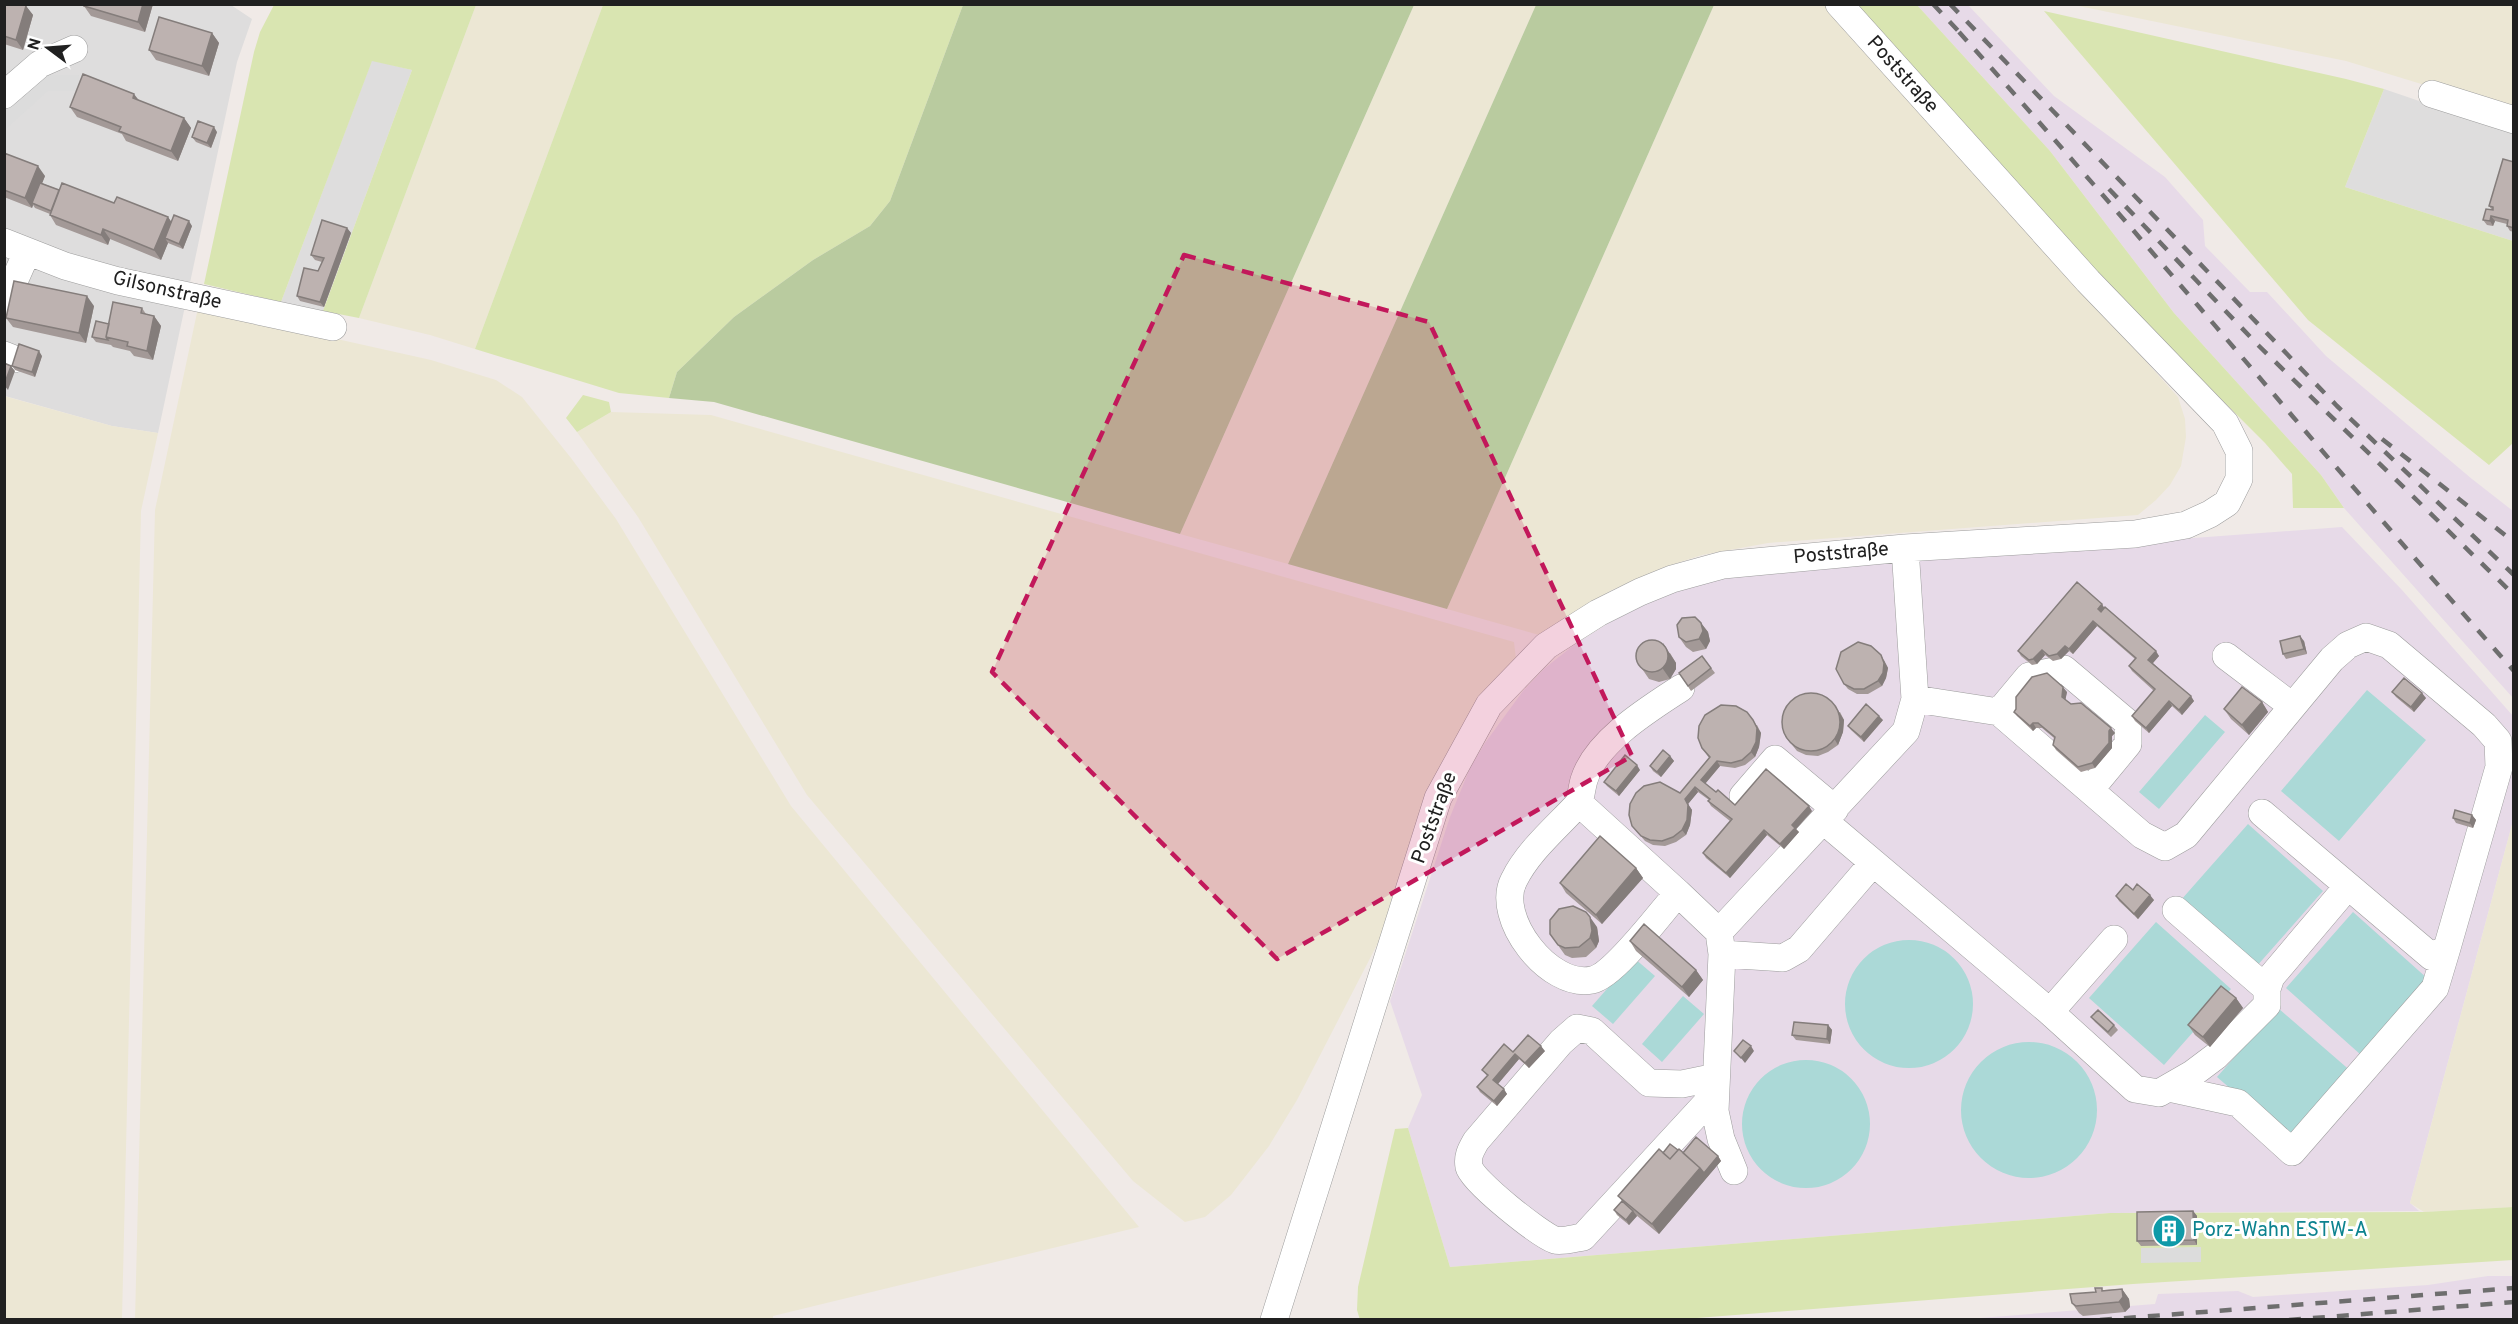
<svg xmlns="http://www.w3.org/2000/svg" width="2518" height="1324" viewBox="0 0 2518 1324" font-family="Overpass,sans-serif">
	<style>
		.residential { fill: #dedddd }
		.industrial { fill: #e7dae8 }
		.farmland { fill: #ece7d4 }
		.grass { fill: #d9e5b1 }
		.forest { fill: #b9cb9f }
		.parking { fill: #dcdcdc }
		.water { fill: #abd9d7 }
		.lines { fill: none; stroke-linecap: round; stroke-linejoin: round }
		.minor-casing { stroke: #9d9d9d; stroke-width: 28 }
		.minor { stroke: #fff; stroke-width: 27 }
		.rail { stroke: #6e6e6e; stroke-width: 4.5; stroke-dasharray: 12 12; stroke-linecap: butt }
		.wall { fill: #a39997 }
		.shaded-wall { fill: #847d7b }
		.building { fill: #bdb2b0; stroke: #847d7b; stroke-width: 1.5 }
		.marked { fill: #c2185b; fill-opacity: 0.2; stroke: #c2185b; stroke-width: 4.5; stroke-dasharray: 12 8; stroke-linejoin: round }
		.labels { text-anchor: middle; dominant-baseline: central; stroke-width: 6; stroke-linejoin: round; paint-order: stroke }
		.street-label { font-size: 20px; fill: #202020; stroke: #fff }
		.culture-label { font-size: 20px; fill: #0d838f; stroke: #fff; text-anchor: start }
	</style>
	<rect width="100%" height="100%" fill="#f0eae7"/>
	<path class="residential" d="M4,5H231L252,19L237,62L158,433L112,426L5,396Z
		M372,60L412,70L323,311L281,302Z
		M2384,89L2513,133V241L2345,187Z"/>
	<path class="industrial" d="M1917,5H1968L2054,96L2165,177L2203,220L2205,246L2250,292H2267L2326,356L2472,479L2513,511V698L2344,508L2321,475L2174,313L2050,151Z
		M2342,527L2402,590L2513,716V821L2410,1203L2419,1211L2110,1213L1450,1267L1408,1128L1422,1095L1390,1001L1450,817L1470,768L1485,743L1523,691L1545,668L1574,645L1615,619L1656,599L1682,588L1745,573L1792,568Z
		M2488,1276H2513V1319L1955,1320L2155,1304L2158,1294L2238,1291L2253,1297L2428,1285Z"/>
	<path class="farmland" d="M476,5H603L475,349L430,335L359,318Z
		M1414,5H1536L1288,564L1180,534Z
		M1714,5H1825L2178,397L2185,419L2186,437L2181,466L2170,485L2156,500L2138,515L1768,543L1702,555L1662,568L1612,590L1576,612L1546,637L1447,609Z
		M2074,5H2513V112L2346,61Z
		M198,308L431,360L496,380L522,397L571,458L616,519L791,806L1139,1227L773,1316V1319L135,1320L155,510Z
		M4,396L112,426L158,433L141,511L122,1319H5Z
		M611,412L711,415L1514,642L1516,659L1381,937L1297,1100L1269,1146L1231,1195L1205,1217L1185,1222L1133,1181L807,795L638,517L577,432Z
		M2513,821V1207L2424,1212L2410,1203Z"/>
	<path class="grass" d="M274,5H476L359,318L323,311L412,70L372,61L281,302L204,284L254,52L260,32Z
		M603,5H963L890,201L870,226L813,260L734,317L677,372L669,398L619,393L475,349Z
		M1855,5H1917L2050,151L2174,313L2321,475L2344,508H2293L2292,474L2265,443L2135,313Z
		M2044,11L2346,79L2384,89L2345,187L2513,241V443L2489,465L2308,320Z
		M583,395L609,402L611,412L577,432L566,418Z
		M1408,1128L1450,1267L2110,1213L2424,1212L2513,1207V1260L2133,1284L1684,1319L1360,1320L1357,1310L1358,1287L1395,1129Z"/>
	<path class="forest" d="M963,5H1414L1180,534L714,402L669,398L677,372L734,317L813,260L870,226L890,201Z
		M1536,5H1714L1447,609L1288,564Z"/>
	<path class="parking" d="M44,75H79L78,91H48L5,130V109Z
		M2201,1247V1262L2141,1263V1248Z"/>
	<path class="water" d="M2367,690L2426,740L2339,841L2281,791Z
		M2205,715L2225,732L2159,809L2139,792Z
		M2248,824L2323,891L2256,967L2181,900Z
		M2353,912L2428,979L2361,1055L2286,988Z
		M2156,922L2231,989L2164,1065L2089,998Z
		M1845 1004a64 64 0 1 1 128 0a64 64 0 1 1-128 0Z
		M1634,958L1655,976L1613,1024L1592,1006Z
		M1683,996L1704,1014L1662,1062L1642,1044Z
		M2278,1008L2353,1073L2292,1142L2217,1077Z
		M1961 1110a68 68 0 1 1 136 0a68 68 0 1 1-136 0Z
		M1742 1124a64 64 0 1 1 128 0a64 64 0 1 1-128 0Z"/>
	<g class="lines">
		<defs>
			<path id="minor" d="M2432,94L2514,120
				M4,95L40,64L74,49
				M4,242L65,266L118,281L333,327
				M4,304L27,252
				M4,355L14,359
				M2226,656L2292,706
				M1915,699L1999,712L2142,835L2165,847L2186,835L2332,659L2348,645L2366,637L2389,645L2484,725L2498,741L2499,767L2447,948L2432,957L2262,813
				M1999,712L2029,676L2064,669L2128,723V744L2090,790
				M1743,796L1775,759L1835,809
				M1579,803C1581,796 1582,787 1584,780C1596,741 1649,709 1681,688
				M1824,821L2050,1012L2135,1089L2159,1093L2192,1074L2216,1056L2267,1005V989L2271,977L2348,886
				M1678,893L1579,803C1557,827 1528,851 1514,880C1494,917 1549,989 1592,980C1614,976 1661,912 1678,893L1719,932
				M2176,910L2267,989
				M1722,954L1783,958L1799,949L1872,864
				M2050,1012L2114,939
				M2169,1088L2238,1103L2292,1152L2435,988L2447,948
				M1715,1094L1583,1237C1575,1238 1562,1242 1555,1240C1540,1235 1472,1181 1469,1167C1467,1156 1471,1150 1476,1141L1561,1042L1577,1028L1592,1031L1649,1083L1682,1084L1716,1077
				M1734,1171L1721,1139L1715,1111L1722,954L1719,932L1906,731L1915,699L1905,548
				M1274,1320L1438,798L1489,705L1546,646L1598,613L1640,592L1672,579L1723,565L1905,548L2135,534L2186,525L2210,514L2227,503L2239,479V451L2225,423L2088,281L1839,4"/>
		</defs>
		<use href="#minor" class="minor-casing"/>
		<use href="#minor" class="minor"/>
		<path class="rail" d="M1933,4L1964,37
			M1950,4L2337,406L2514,575
			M1959,32C2148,242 2326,460 2514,671
			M2109,189L2259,346L2514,595
			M2382,439L2514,542
			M2100,1320L2514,1288
			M2289,1320L2514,1302"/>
	</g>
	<path class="wall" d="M4,4L26,6L33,15L23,50L4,44Z
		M85,4H153L145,32L91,16L84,6Z
		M212,33L219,43L209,76L156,60L149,50Z
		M139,101L184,118L191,128L178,161L126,141L122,134L77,117L70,107Z
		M217,132L211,148L196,142L192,137Z
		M4,153L45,176L42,183L59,190L114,203L168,217L171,222L192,226L183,249L168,243L161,260L110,239L108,245L56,225L50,215V214L35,208L33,205L32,208L4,197Z
		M2514,162V232L2510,231L2507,226V224L2495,221L2493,226L2487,225L2483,220L2492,210L2489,206Z
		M347,228L351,233L324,307L300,301L297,296L318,271L322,262L315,260L311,255Z
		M94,306L86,343L13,327L6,318Z
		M142,308L146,314L154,316L161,326L153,360L134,356L130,351L113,347L111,345L96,342L92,337L109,324Z
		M42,356L35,377L15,370L12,366Z
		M2104,608L2159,656L2153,663L2194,701L2182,715L2172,706L2149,733L2135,721L2132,716L2154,691L2132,671L2129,666L2135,659L2097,626L2073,654L2069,651L2061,659L2053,661L2045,655L2037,664L2032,665L2021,656L2018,651Z
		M1701,623L1708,632L1710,641L1706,649L1693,652L1686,647L1679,637Z
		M2304,641L2307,654L2286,659L2283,654Z
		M1670,653L1676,663V669L1670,679L1659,682L1649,679L1636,660Z
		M1702,656L1715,673L1691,691L1679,673Z
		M1884,660L1888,668L1886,678L1882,686L1868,694H1857L1848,689L1844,684Z
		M2067,692L2065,700L2115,733L2112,736V748L2095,768L2081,772L2056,750L2053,745L2054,738L2042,728H2036L2033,731L2017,716L2014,712Z
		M2392,692L2426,698L2414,712L2396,697Z
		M2262,702L2268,712L2249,735L2231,719L2224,709Z
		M1840,712L1844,720L1843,732L1838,745L1828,752L1818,756L1806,755L1797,751L1785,736Z
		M1883,720L1864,742L1851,730L1848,726Z
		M1757,725L1761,733L1759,747L1755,757L1745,765L1735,768L1720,766L1705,784L1716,792L1735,805L1812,811L1796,829L1799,832L1784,849L1767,835L1730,878L1706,858L1703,853L1730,821L1711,806L1708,801L1709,800L1698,792L1688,804L1692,810L1690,825L1686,835L1676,842L1665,846L1653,845L1645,841L1632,826L1680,793L1709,758L1702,748Z
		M1670,756L1674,761L1661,777L1653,771L1650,766Z
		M1640,770L1619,796L1607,786L1604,782Z
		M2472,815L2476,820L2473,828L2456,823L2453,818Z
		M1636,868L1643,878L1602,924L1566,893L1560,883Z
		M2133,890L2154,900L2138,919L2119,901L2116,896Z
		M1597,927L1599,941L1596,948L1586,957L1572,958L1565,955L1550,934Z
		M1630,941L1696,970L1703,980L1689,997L1636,951Z
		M2236,998L2243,1008L2210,1047L2195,1035L2188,1025Z
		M2091,1017L2114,1025L2118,1030L2111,1037L2095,1022Z
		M1828,1025L1832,1030L1830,1044L1796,1040L1792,1035Z
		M1545,1051L1529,1068L1519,1059L1498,1084L1507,1094L1497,1106L1480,1092L1477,1087L1487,1076L1482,1070L1513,1052Z
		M1678,1150L1683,1153L1718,1156L1721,1161L1659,1234L1636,1215L1637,1216L1629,1225L1617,1215L1614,1210L1622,1201L1618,1196L1663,1153Z
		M2193,1211L2197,1216V1245L2141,1246L2137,1241Z
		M2122,1289L2129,1299L2130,1307L2125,1312L2083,1316L2079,1313L2072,1303L2096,1292L2104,1290Z"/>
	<path class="shaded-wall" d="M143,4H153L145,32L138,22Z
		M26,6L33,15L23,50L16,40Z
		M212,33L219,43L209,76L202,66Z
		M134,94L141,103L133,98Z
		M184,118L191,128L178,161L171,151Z
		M214,127L217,132L211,148L207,143Z
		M38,166L45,176L34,204L32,203L33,205L32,208L25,198Z
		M2491,216L2495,221L2493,226L2490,221Z
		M168,217L175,227L165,238L168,243L161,260L154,250Z
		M189,221L192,226L183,249L179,244Z
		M347,228L351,233L324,307L320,302Z
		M103,229L110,239L108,245L101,235Z
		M87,296L94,306L86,343L79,333Z
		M154,316L161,326L153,360L147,351Z
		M39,351L42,356L35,377L32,372Z
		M11,366L15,371L8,390L4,385Z
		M2102,604L2105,609L2101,614L2098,609Z
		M2093,621L2097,626L2073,654L2069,649Z
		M1701,623L1708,632L1710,641L1706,649L1699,639Z
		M2300,636L2304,641L2307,654L2304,649Z
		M1663,643L1676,663V669L1670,679L1663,669Z
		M2065,646L2069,651L2061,659L2057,654Z
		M2042,650L2045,655L2037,664L2033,659Z
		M2156,651L2159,656L2152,664L2148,660Z
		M1881,655L1888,668L1886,678L1882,686L1878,681Z
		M2063,687L2067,692L2065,702L2062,697Z
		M2422,693L2426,698L2414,712L2411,707Z
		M2191,696L2194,701L2182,715L2179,710Z
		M2169,701L2172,706L2149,733L2146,728Z
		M2262,702L2268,712L2249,735L2242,725Z
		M1836,707L1844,720L1843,732L1838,745L1835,740Z
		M1879,716L1883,720L1864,742L1861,737Z
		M1753,720L1761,733L1759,747L1755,757L1751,752Z
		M2033,723L2036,728L2033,731L2030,726Z
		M2111,728L2115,733L2112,736V748L2095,768L2092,763Z
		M1670,756L1674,761L1661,777L1657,772Z
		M1717,761L1720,766L1704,785L1701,780Z
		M1637,765L1640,770L1619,796L1616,791Z
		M1695,787L1698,792L1688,804L1692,810L1690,825L1686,835L1682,830L1685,799Z
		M1809,806L1812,811L1796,829L1799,832L1784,849L1780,844L1792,825Z
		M2472,815L2476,820L2473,828L2470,823Z
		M1764,830L1767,835L1730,878L1726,873Z
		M1636,868L1643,878L1602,924L1596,915Z
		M2150,895L2154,900L2138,919L2134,914Z
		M1590,917L1597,927L1599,941L1596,948L1590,938Z
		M1696,970L1703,980L1689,997L1682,987Z
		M2236,998L2243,1008L2210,1047L2203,1037Z
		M1828,1025L1832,1030L1830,1044L1827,1039Z
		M1541,1046L1545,1051L1529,1068L1525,1063Z
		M1751,1046L1754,1051L1745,1063L1741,1058Z
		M1515,1054L1519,1059L1497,1085L1493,1080Z
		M1504,1089L1507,1094L1497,1106L1494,1101Z
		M1718,1156L1721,1161L1659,1234L1652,1224L1700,1168Z
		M1633,1211L1637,1216L1629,1225L1626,1220Z
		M2193,1211L2197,1216V1245L2194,1240Z
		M2122,1289L2129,1299L2130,1307L2125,1312L2119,1302Z"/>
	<path class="building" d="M4,4H23L26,6L16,40L4,36Z
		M85,4H143L138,22L84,6Z
		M159,17L212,33L202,66L149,50Z
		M83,74L134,94L133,98L184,118L171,151L119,131L121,127L70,107Z
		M198,121L214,127L207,143L192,137Z
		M4,153L38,166L25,198L4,190Z
		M2503,159L2514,162V228L2507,226L2508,220L2491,216L2490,221L2483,220L2486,209L2493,210V207L2489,206Z
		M40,183L59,190L51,211L32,203Z
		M62,183L114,203L117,197L168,217L154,250L103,229L101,235L50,215Z
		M174,215L189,221L179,244L165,238Z
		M322,220L347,228L320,302L297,296L304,268L318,271L324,258L311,255Z
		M14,281L87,296L79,333L6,318Z
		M113,302L142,308L141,313L154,316L147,351L127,346L128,342L106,337Z
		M96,321L109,324L106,337L108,340L92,337Z
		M19,344L39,351L32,372L12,366Z
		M4,363L11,366L4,385Z
		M2077,582L2102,604L2098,609L2101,612L2105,607L2156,651L2148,660L2191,696L2179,710L2169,701L2146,728L2132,716L2155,689L2129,666L2136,658L2093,621L2069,649L2065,646L2057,654L2049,656L2042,650L2033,659L2029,660L2018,651Z
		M1695,617L1701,623L1703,631L1699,639L1686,642L1679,637L1677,625L1682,618Z
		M2300,636L2304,649L2283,654L2280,641Z
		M1636 656a16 16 0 1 1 32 0a16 16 0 1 1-32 0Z
		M1858,642L1871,646L1881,655L1884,663L1883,673L1878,681L1864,689H1854L1844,684L1836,669L1841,652Z
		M1702,656L1711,668L1688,686L1679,673Z
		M2047,673L2063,687L2062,697L2071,704L2081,703L2111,728L2109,731V743L2092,763L2078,767L2053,745L2055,737L2038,723H2033L2030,726L2014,712L2016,709V697L2032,677Z
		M2404,678L2422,693L2411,707L2392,692Z
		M2242,687L2262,702L2242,725L2224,709Z
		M1782 722a29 29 0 1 1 58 0a29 29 0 1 1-58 0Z
		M1866,704L1879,716L1861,737L1848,726Z
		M1721,705L1736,706L1747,712L1753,720L1757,728L1756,742L1751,752L1742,760L1731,763L1717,761L1701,780L1716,792L1718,790L1735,805L1766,769L1809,806L1792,825L1795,828L1780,844L1764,830L1726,873L1703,853L1732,819L1708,801L1710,799L1695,787L1685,799L1688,805L1687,820L1682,830L1673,837L1662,841L1650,840L1641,836L1632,826L1629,815L1630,804L1636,793L1644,786L1660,782L1680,793L1710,757L1702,748L1698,738L1699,726L1705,715Z
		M1663,750L1670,756L1657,772L1650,766Z
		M1625,755L1637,765L1616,791L1604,782Z
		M2455,810L2472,815L2470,823L2453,818Z
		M1600,836L1636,868L1596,915L1560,883Z
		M2126,884L2133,890L2137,884L2150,895L2134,914L2116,896Z
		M1573,906L1586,912L1590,917L1592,931L1590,938L1579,947L1565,948L1558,945L1550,934V920L1559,909Z
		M1644,924L1696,970L1682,987L1630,941Z
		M2221,986L2236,998L2203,1037L2188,1025Z
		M2098,1010L2114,1025L2108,1032L2091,1017Z
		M1794,1022L1828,1025L1827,1039L1792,1035Z
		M1528,1035L1541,1046L1525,1063L1515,1054L1493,1080L1504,1089L1494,1101L1477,1087L1488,1075L1482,1070L1504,1044L1513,1052Z
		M1743,1040L1751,1046L1741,1058L1734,1051Z
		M1696,1137L1718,1156L1704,1173L1700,1168L1683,1153Z
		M1670,1144L1678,1150L1670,1159L1663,1153Z
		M1659,1149L1670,1159L1679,1149L1700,1168L1652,1224L1618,1196Z
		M1622,1201L1633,1211L1626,1220L1614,1210Z
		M2193,1211L2194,1240L2137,1241V1212Z
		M2095,1288H2102V1291L2122,1289L2123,1297L2119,1302L2076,1306L2072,1303L2070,1294L2096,1292Z"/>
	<path class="marked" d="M1184,255L1429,322L1632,756L1277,959L992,672Z"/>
	<defs>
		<symbol id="building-disc" viewBox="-11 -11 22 22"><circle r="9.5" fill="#0f9aa8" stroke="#fff"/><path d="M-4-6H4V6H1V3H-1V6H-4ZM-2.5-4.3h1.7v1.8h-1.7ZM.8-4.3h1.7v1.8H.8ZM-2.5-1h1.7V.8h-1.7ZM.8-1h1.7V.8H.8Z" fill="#fff"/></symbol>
	</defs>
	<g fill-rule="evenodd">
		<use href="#building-disc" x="2150" y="1212" width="38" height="38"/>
	</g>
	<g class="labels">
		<g class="street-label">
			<text transform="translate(1902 75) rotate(48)">Poststraße</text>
			<text transform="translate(167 291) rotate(13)">Gilsonstraße</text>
			<text transform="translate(1841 554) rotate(-5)">Poststraße</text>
			<text transform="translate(1435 818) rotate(-70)">Poststraße</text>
		</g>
		<g class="culture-label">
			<text x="2192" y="1231">Porz-Wahn ESTW-A</text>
		</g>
	</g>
	<rect width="2518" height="1324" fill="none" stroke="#202020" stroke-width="12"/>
	<g transform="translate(48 48) rotate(286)" stroke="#ffffff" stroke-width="4.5" paint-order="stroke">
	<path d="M0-4.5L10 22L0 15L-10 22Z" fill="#202020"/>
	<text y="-9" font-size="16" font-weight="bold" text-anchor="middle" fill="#202020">N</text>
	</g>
</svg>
